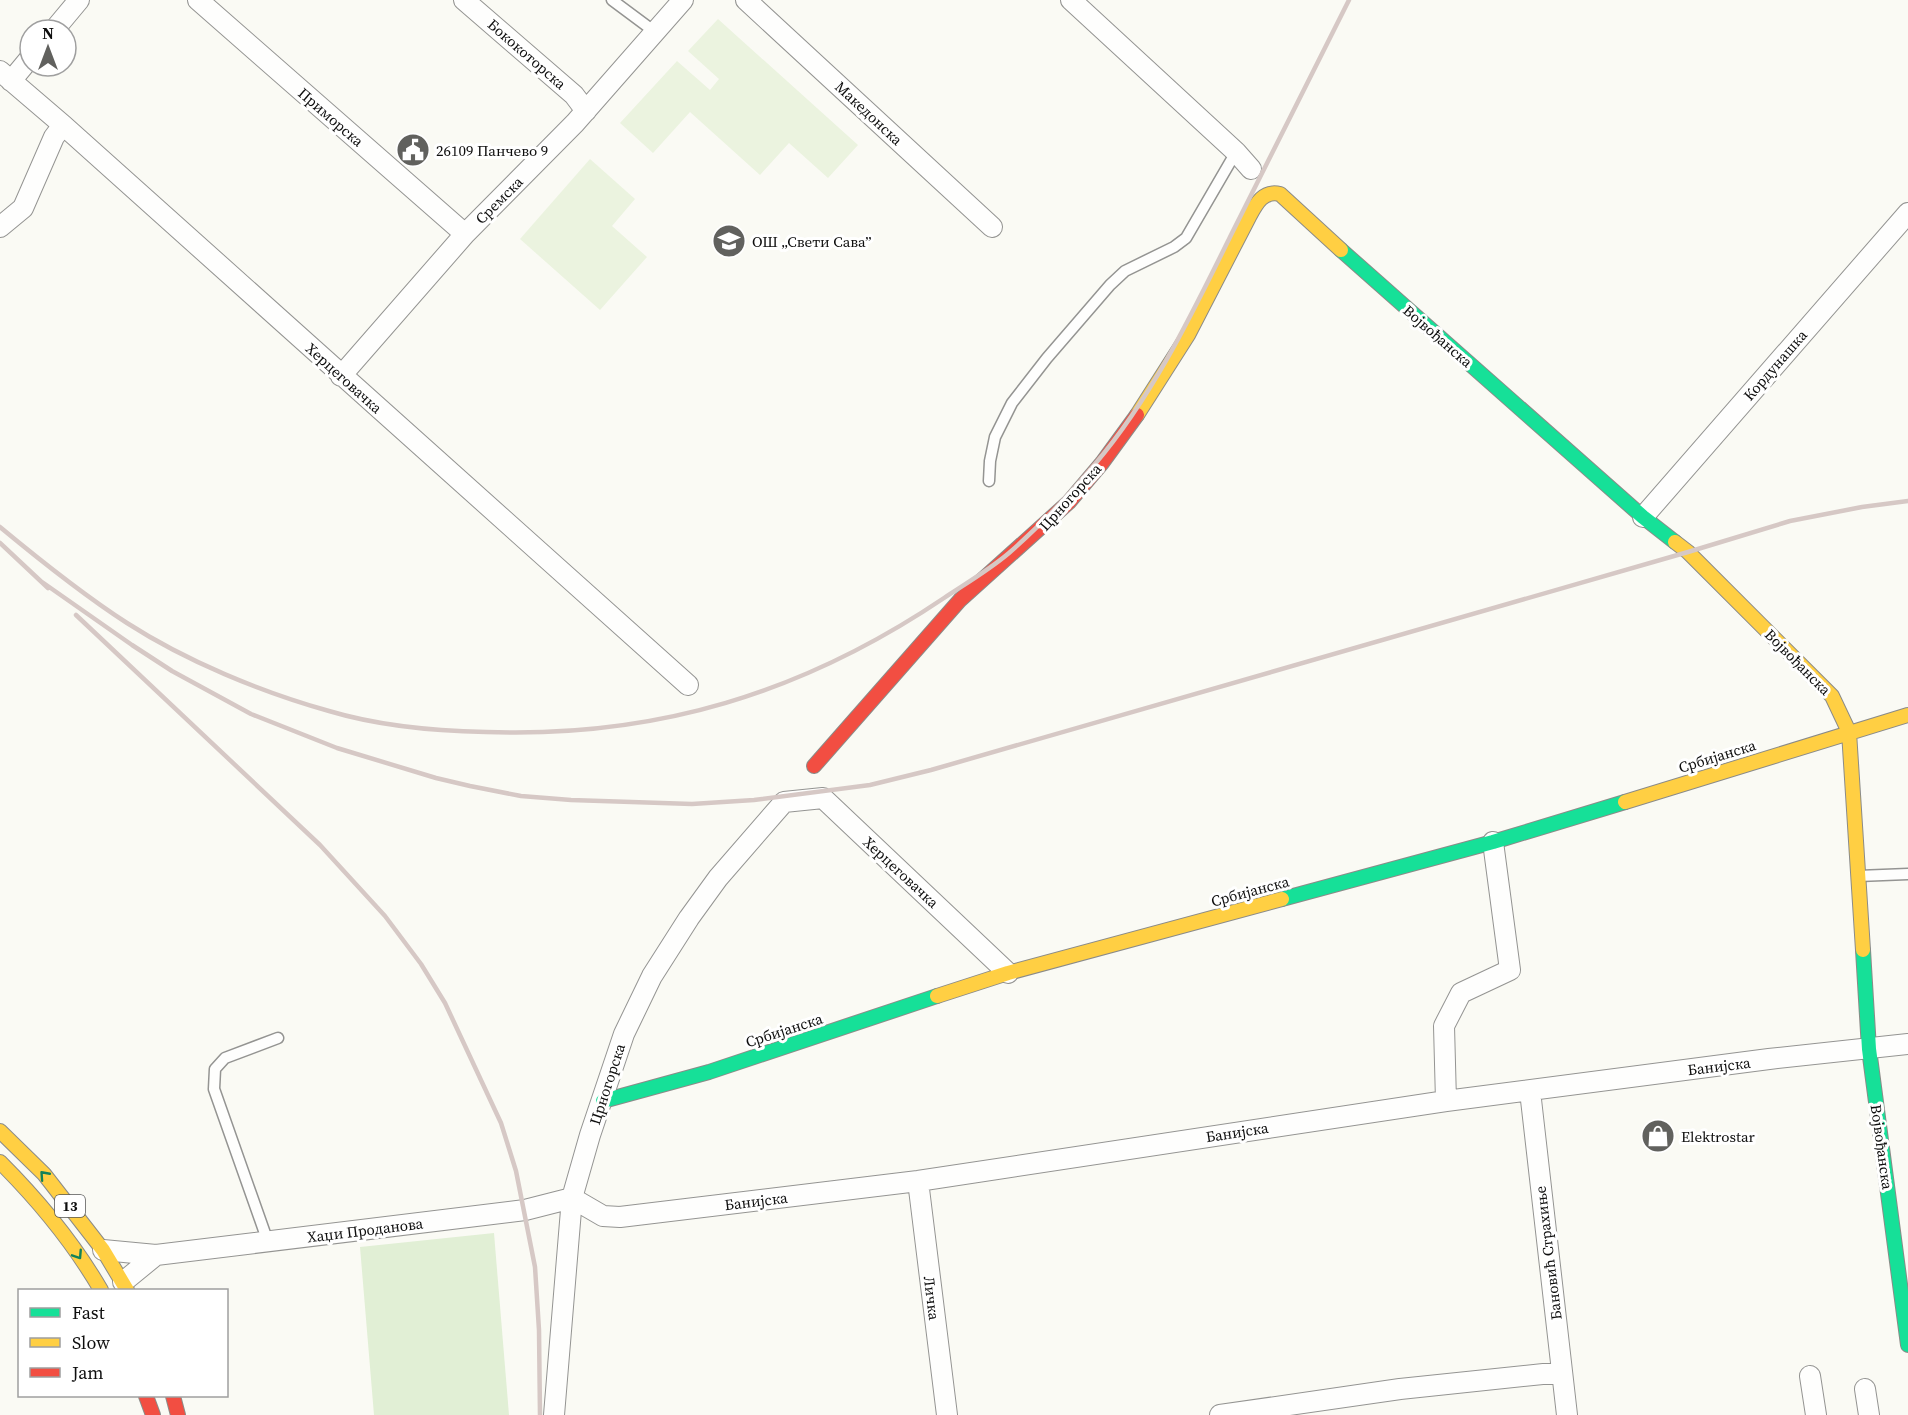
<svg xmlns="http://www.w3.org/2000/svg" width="1908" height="1415" viewBox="0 0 1908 1415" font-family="'Source Serif 4',serif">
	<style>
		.green { fill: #e1efd5 }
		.pitch { fill: #ebf3df }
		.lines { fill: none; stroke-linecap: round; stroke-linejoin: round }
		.lane-casing { stroke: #949492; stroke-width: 13 }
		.street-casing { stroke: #949492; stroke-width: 22 }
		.fast-casing { stroke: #8b8b88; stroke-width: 16 }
		.slow-casing { stroke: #8b8b88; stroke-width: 16 }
		.jam-casing { stroke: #8b8b88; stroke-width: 16 }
		.lane { stroke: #fefefd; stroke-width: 10 }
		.street { stroke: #fefefd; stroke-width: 20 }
		.fast { stroke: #16e098; stroke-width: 14 }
		.slow { stroke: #ffcf43; stroke-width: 14 }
		.jam { stroke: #f24e42; stroke-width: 14 }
		.rail { stroke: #d6c8c5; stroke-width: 4.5 }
		.oneway { stroke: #12825a }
		.labels { text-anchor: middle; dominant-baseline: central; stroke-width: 6; stroke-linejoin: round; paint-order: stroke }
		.shield { fill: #fff; stroke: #565656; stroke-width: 1.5 }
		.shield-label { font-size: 14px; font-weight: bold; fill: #0e0e0e }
		.street-label { font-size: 15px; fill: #0e0e0e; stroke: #fff }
		.poi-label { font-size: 15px; fill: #0e0e0e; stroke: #fff; text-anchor: start }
	</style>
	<rect width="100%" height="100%" fill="#fafaf4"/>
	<path class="green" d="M494,1233L509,1415H374L360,1247Z"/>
	<path class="pitch" d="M718,19L858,145L828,178L789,143L760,175L690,112L653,153L620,123L677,61L710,90L719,79L688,51Z
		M590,159L635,199L612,226L647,257L600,310L520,239Z"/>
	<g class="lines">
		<defs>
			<path id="lane" d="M612,0L655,32
				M989,481L990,461L995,437L1012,403L1047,358L1110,285L1125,271L1174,247L1186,238L1236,152
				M1858,876L1908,874
				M268,1242L214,1089L215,1069L225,1058L278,1038"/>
			<path id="street" d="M198,0L465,234
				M464,0L574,95L586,111
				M746,0L992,227
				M1071,0L1236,152L1251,169
				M54,30L79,0
				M0,71L63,125L688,685
				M11,81L30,58
				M0,227L23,208L54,137L63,125
				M341,376L465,234L575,123L683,0
				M1643,517L1908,213
				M1530,1091L1567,1415
				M1446,1101L1444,1026L1461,993L1510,970L1493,842
				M918,1181L947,1415
				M572,1198L603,1216L620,1217L918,1181L1446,1101L1769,1059L1908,1044
				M103,1250L156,1255L525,1210L572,1198
				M123,1282L156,1255
				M1810,1376L1816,1415
				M1865,1389L1869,1415
				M554,1415L572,1198L590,1135L624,1034L652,976L689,918L718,878L784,802L823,798L1008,973
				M1220,1415L1400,1389L1562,1372"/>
			<path id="fast" d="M1341,250L1643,517L1675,542
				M1282,899L1493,842L1625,802
				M1863,950L1869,1049L1908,1345
				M603,1101L709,1072L937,996"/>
			<path id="slow" d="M1137,415L1188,335L1249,217C1256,204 1263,190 1280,194L1341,250
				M1675,542L1688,552L1832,696L1849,732L1863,950
				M1625,802L1908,715
				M937,996L1008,973L1282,899
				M0,1131L44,1174L103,1250L127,1290
				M0,1162C39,1201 73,1242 101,1290"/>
			<path id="jam" d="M814,766L960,600L1069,502L1102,463L1137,415
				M146,1396L153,1415
				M173,1396L178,1415"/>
		</defs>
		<use href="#lane" class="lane-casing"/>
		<use href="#street" class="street-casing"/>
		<use href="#fast" class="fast-casing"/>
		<use href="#slow" class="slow-casing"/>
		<use href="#jam" class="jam-casing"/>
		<use href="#lane" class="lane"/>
		<use href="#street" class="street"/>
		<use href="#fast" class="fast"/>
		<use href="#slow" class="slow"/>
		<use href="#jam" class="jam"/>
		<path class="rail" d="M0,527C41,561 82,594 127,623C186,661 261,692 329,711C379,726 434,731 486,732C656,738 803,693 944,598C965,584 989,570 1009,553C1040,526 1068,496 1095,464C1152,397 1191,316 1230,237C1270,158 1309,79 1349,0
			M0,543L48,588
			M42,582L132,645L172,671L251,714L337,748L436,778L470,786L521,796L571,800L692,804L754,800L870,785L931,770L1688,552L1790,521L1862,507L1908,501
			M76,615L320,845L385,916L421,964L445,1003L501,1123L516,1171L535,1267L539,1330L540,1415"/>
	</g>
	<defs><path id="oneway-chevron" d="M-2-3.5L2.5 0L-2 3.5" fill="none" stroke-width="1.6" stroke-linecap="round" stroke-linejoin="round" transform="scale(1.5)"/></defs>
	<g class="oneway">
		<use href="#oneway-chevron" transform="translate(44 1175) rotate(-132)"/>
		<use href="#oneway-chevron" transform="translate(78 1255) rotate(57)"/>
	</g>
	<defs>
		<symbol id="civic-disc" viewBox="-11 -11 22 22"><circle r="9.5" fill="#61615e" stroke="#fff"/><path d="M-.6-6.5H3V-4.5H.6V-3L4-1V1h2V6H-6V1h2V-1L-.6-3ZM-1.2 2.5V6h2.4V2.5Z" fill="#fff"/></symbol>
		<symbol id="school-disc" viewBox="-11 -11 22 22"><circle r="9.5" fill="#61615e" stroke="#fff"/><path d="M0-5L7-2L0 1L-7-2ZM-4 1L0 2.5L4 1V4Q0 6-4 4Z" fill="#fff"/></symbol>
		<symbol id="shop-disc" viewBox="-11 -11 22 22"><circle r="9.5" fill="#61615e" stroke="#fff"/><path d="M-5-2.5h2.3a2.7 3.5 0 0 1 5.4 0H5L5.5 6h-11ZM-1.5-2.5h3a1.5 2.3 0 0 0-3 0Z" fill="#fff"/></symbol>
	</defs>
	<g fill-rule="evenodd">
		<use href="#civic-disc" x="394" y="131" width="38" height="38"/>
		<use href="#school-disc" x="710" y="222" width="38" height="38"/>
		<use href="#shop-disc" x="1639" y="1117" width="38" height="38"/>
	</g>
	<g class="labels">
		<rect class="shield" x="55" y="1195" width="30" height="22" rx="4.5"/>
		<g class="shield-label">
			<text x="70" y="1206">13</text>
		</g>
		<g class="street-label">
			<text transform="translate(527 54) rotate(41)">Бококоторска</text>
			<text transform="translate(869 113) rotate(43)">Македонска</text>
			<text transform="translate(331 117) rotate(41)">Приморска</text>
			<text transform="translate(499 200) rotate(-45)">Сремска</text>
			<text transform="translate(1438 336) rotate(41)">Војвођанска</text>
			<text transform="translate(1775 365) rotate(-49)">Кордунашка</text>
			<text transform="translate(344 378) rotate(42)">Херцеговачка</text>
			<text transform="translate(1070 497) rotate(-48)">Црногорска</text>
			<text transform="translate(1798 662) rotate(45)">Војвођанска</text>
			<text transform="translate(1717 756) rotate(-17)">Србијанска</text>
			<text transform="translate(901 872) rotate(43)">Херцеговачка</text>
			<text transform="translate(1250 891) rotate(-15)">Србијанска</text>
			<text transform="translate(784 1030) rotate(-18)">Србијанска</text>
			<text transform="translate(1719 1066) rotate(-7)">Банијска</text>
			<text transform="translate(607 1084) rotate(-72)">Црногорска</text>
			<text transform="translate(1237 1132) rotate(-9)">Банијска</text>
			<text transform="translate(1882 1147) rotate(82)">Војвођанска</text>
			<text transform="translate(756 1201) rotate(-7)">Банијска</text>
			<text transform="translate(365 1230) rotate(-7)">Хаџи Проданова</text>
			<text transform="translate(1548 1253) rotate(-97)">Бановић Страхиње</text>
			<text transform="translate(932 1298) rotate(83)">Личка</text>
		</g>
		<g class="poi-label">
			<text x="436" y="150">26109 Панчево 9</text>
			<text x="752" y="241">ОШ „Свети Сава”</text>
			<text x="1681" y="1136">Elektrostar</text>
		</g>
	</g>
	<rect x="18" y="1289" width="210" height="108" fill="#ffffff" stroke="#9f9f9f" stroke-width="1.5"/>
	<rect x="30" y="1308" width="30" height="9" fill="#16e098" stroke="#9f9f9f" stroke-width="1.5"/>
	<text x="72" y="1319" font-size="18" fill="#0e0e0e">Fast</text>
	<rect x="30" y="1338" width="30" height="9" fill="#ffcf43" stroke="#9f9f9f" stroke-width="1.5"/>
	<text x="72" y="1349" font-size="18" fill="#0e0e0e">Slow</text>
	<rect x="30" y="1368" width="30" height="9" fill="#f24e42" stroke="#9f9f9f" stroke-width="1.5"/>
	<text x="72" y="1379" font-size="18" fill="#0e0e0e">Jam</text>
	<g transform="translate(48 48)"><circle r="28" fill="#ffffff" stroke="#9f9f9f" stroke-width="1.5"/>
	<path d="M0-4.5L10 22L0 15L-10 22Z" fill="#61615e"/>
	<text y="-9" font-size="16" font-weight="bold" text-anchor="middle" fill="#0e0e0e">N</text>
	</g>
</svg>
